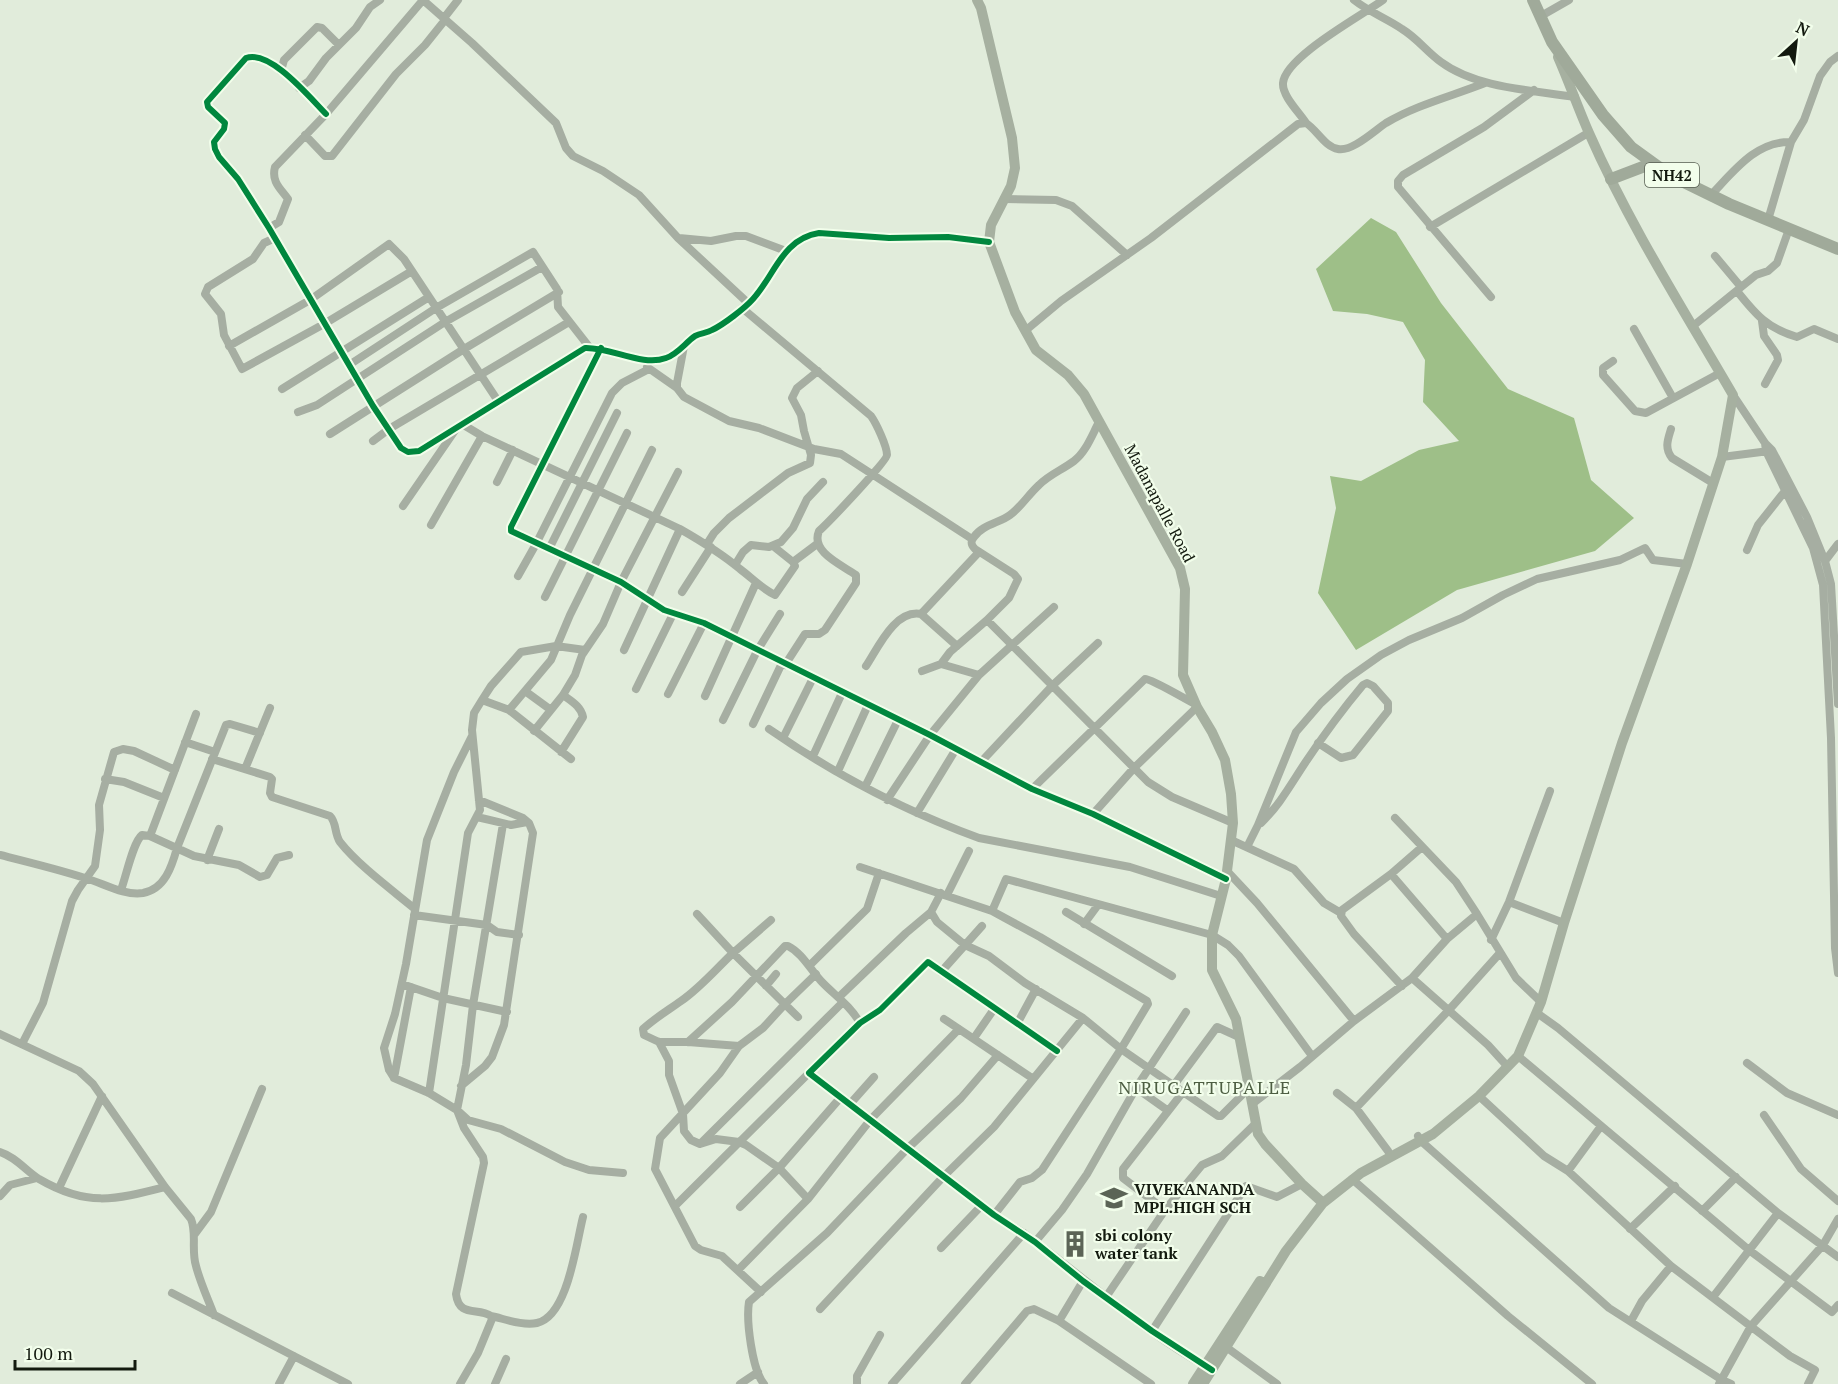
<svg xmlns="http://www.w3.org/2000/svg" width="1838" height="1384" viewBox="0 0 1838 1384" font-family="'PT Serif',serif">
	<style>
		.water { fill: #9ebf88 }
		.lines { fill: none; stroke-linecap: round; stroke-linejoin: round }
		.minor { stroke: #a6aea2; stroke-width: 8 }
		.major { stroke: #a6b0a0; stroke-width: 10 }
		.highway { stroke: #a0aa9a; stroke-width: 12 }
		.cycleway-casing { stroke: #f2feeb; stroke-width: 10 }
		.cycleway { stroke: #00873e; stroke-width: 6 }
		.labels { text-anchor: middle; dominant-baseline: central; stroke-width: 4.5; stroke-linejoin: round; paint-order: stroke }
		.shield { fill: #f2feeb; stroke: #565e51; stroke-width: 1.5 }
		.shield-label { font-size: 15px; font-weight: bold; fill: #131a0f }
		.street-label { font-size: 16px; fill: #131a0f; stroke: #f2feeb }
		.poi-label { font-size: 16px; font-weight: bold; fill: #131a0f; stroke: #f2feeb; text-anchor: start }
		.neighbourhood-label { font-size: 18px; letter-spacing: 1.5px; fill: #4d5e42; stroke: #f2feeb }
	</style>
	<rect width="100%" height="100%" fill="#e1ecdb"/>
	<path class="water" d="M1371,218L1396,232L1441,303L1508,389L1574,418L1591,480L1634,518L1595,551L1457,590L1356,650L1318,593L1336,508L1330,476L1361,481L1419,450L1459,441L1423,402L1425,360L1403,322L1367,314L1333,311L1316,269Z"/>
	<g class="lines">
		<path class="minor" d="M423,0L472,43L556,123L566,148L573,156L603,171L639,195L678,238L748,303
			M1354,0C1369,12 1386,18 1402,29C1417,38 1427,52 1441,62C1476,88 1532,90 1575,97
			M1541,16L1569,0
			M444,18L458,0
			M281,71L284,60L317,27L322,28L339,45
			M299,88L309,81L326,58L356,28L370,7L380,0
			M326,114C310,98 270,49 246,58L207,102L208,107L225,123L224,129L214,142L215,149L219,157L238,179L269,228L373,406L401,448L408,452L419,451L585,348C611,347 642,367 666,358C678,354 685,343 695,336C701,333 707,333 712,330C723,325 745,308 753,299C775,275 782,239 819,233L889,238L948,237L989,242
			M1306,123C1299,112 1282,96 1283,83C1285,57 1361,16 1383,0
			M305,135L325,156H332L396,74L425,45L445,20
			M1711,195C1734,171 1756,141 1791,142
			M1004,199L1056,200L1072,206L1127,255
			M1768,220L1791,142L1804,120L1820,76L1830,62L1838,56
			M1430,227L1588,133
			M269,228L279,222L288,199C281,189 271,182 275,167L326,114L423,0
			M275,238L264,243L253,259L208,287L205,294L221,314L224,335L242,369L324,324L412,271
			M679,238L711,241L736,236H746L786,251
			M1715,256L1741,287
			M1737,291C1756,315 1767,328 1797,337L1814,329L1838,339
			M1491,297L1398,187V181L1403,175L1484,127L1534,90
			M742,308L871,416C876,423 887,446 887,455C887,461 828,523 819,531C810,552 842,565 856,575V583L825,630L819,634H805L785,665
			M1762,321L1764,336L1777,355L1778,360L1765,384
			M1693,326L1756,275L1768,271L1777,263L1789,229
			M1634,329L1673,398
			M1025,331L1061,301L1151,238L1298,124L1306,123C1317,130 1325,147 1338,149C1352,152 1374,131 1386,123C1416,105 1452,96 1485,83
			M229,346L310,300L389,244L404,259L498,401
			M684,346L677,383V388L684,397L729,421L759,428L814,449L841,454L972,539
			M601,348L511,527V531L621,582L664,610L704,623L930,735L1032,789L1093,814L1226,879
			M1613,361L1603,368V375L1635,411L1646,413L1720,373
			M349,365L436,308L533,252L557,289L558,307L590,348
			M647,367L677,388
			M282,389L429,297
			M1733,395L1765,443L1772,450L1807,517L1825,561L1831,584L1838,704
			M298,412L317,405L445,322L542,267
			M462,424L482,436L680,529C701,541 722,554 740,569C752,578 761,588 775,595L795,566L793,562L773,546
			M1671,429C1668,439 1664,448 1672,458L1713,483
			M330,434L464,349L559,292
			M373,441L389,429L569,322
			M1765,443L1766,451L1813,548L1823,585L1831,738L1835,948L1838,973
			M1722,457L1769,451
			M497,482L513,450
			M403,506L456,429
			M431,525L482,436
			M707,544L714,533L729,518L788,473L810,463L811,455L804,431L801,415L792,398L797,388L818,371
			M549,549L617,413
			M1747,550L1758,525L1785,491
			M1825,561L1838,544
			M793,562L817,544
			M735,565L743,552L751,545L769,547L781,542L793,528L807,499L823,482
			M518,576L536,544L612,393L622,383L649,369
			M682,592L711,547
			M545,597L627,433
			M921,614L979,552
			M987,620L1009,598L1018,579L1014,574L975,549C971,545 970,542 974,537C982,525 999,523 1010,515C1021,507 1029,494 1039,485C1050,474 1062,470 1074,461C1086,452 1092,435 1099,422
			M624,650L680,529
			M866,666C878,648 895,609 921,614L957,646
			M922,671L941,664
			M979,675L1054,607
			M636,689L673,614
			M525,691L551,710
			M668,694L704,623
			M705,696L756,583
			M482,700L509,710L571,759
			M509,710L551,660L570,615L652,450
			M723,720L757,651L780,614
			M753,724L782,663
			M769,729C834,774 905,811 979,838L1130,867L1221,896
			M534,731L563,695L575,675L582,655L603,624L621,582L678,472
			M472,736L454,772L427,840L406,964L395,1014L384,1048L389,1070L394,1078L429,1093L457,1110L468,1120L501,1129L565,1162L589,1170L623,1173
			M783,738L813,678
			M185,742L215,752
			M561,752L583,717C581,706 571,701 563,695
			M813,756L842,693
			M212,759L270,777L272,779L270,793L272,797L330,816C337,823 334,833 340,842C358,865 392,890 415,909
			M981,762L1053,685L1098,643
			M245,769L270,708
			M838,771L868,705
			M105,779L124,782L164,798
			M865,787L898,720
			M1032,789L1145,679C1152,679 1185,699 1195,704
			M887,800L930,735L979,675L941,664L950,652L987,620L1148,782L1172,797L1233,823
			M917,813L956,749
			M1093,814L1134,768L1197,707
			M477,817L511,825L527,822
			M1395,818L1456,882L1477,914
			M1261,823C1279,806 1291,784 1305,763C1323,736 1342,710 1363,685L1367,683L1373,686L1388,703V711L1353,755L1341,758L1318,743
			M150,836L196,714
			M1231,840L1294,869L1324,903L1341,913
			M1247,847L1258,825L1296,732L1321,703L1347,679L1381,655L1409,640L1462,618L1503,595L1537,579L1620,560L1645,548L1653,560L1687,564
			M0,855C28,862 57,869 85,878C103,883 124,896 143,893C165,889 172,866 177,848L226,725L230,724L260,733
			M207,860L219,829
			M860,867L992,911
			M1227,871L1257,903L1354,1021L1412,978L1488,1045L1508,1067
			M1391,874L1422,847
			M121,890C126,877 133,842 142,835L150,836L194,856L239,865L260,877L267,875L277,858L289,855
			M941,893L931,912L937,922L965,945L989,956L1025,983L1083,1018L1121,1049L1183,1092L1123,1169V1178L1165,1210
			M947,895L969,851
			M1509,902L1564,923
			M1066,912L1172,976
			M697,914L733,953L771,920
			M414,915L487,925L497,932L519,935
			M1084,924L1098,905
			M1491,940L1509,902L1550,791
			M809,966L867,909L879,873
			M941,972L982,926
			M1412,978L1447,939L1477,914L1516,978L1541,1002
			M402,984L443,998L507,1012
			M766,986L776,974
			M1402,986L1354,934L1341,916L1342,910L1391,874L1447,939
			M839,997L906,933L931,912
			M1537,1013L1558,1028L1778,1213L1838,1257
			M944,1019L1032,1078
			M1017,1024L1036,989
			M0,1034L79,1071L93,1084L165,1187L191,1219C197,1233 191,1250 196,1266C200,1282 208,1299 214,1315
			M974,1038L994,1009
			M659,1042L669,1061V1075L683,1114L684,1131L691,1140L700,1144L716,1139L739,1142L746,1145L779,1168L808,1199
			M688,1042L732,1002L785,946H788C802,953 810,969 821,981C834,995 850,1005 860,1023
			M22,1044L43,1003L72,901L78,890L95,866L100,830L99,805L114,752L123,749L134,751L175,770
			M739,1046L688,1042H659L644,1035L643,1029C655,1018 667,1011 681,1001C700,988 716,969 733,953L798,1017
			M1057,1051L928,962L880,1010L860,1023L809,1073L994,1215C1007,1224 1021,1230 1033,1240C1091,1283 1145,1333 1209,1368
			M1518,1056L1749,1250L1832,1312L1838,1305
			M1747,1063L1787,1093L1838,1115
			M394,1078L411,987
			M1174,1085L1217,1027L1239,1037
			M461,1086L485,1066L492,1057L504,1025L533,833L529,823L523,818L479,800
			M1136,1088L1167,1110
			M1183,1092L1218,1116H1221L1250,1087
			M429,1093L468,833L480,810L472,730L474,713L482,700L491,686L521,652L556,646L585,650
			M1337,1093L1356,1108
			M1479,1096L1544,1156L1568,1171L1671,1266L1790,1356L1815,1370L1808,1384
			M850,1104L874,1077
			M1252,1104L1300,1067L1354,1021
			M1764,1115L1801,1169L1838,1201
			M1418,1136L1421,1141L1609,1308L1722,1380L1731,1384
			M702,1142L843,1002
			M1388,1151L1356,1108L1448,1011L1499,954
			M0,1152C16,1157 25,1170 39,1179C87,1207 114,1200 165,1187
			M1568,1171L1601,1126
			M1352,1179L1508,1316L1592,1384
			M59,1188L102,1096
			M0,1196L10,1185L37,1178
			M675,1206L809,1073
			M740,1207L779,1168L841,1097
			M1702,1211L1736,1177
			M994,1215L1020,1182L1032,1178L1042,1170L1121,1049L1148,1004L1147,1001L1040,937L992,911L1006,879L1212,935L1228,945L1239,956L1312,1056
			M1630,1229L1675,1186
			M194,1235L211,1212L262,1089
			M1035,1242L1062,1210L1087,1174L1136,1088L1186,1012
			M941,1248L982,1205
			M738,1270L808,1199L871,1119L959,1029
			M761,1292L722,1256L701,1250L695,1246L655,1169L660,1138L720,1073L739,1046L763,1028L785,1004L816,974
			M172,1293L348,1384
			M1106,1297L1165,1210L1202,1165L1222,1156L1255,1124
			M1713,1297L1778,1213
			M820,1309L944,1176L994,1127L1083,1018
			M491,1316C505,1319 523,1326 537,1323C568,1316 576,1244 583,1217
			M1059,1321L1083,1281
			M1631,1321L1642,1301L1671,1266
			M1152,1331L1246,1186L1277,1197L1302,1184
			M1226,1347L1277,1384
			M279,1384L294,1356
			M460,1384L478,1353L492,1319L491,1316C478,1307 459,1318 456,1294L484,1163L483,1157L464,1128L457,1110L466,1065L473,1005L503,824
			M495,1384L506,1359
			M740,1384L758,1372
			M764,1384C752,1370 746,1320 749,1302L827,1233L908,1148L961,1098L998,1055
			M857,1384V1376L880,1335
			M892,1384L1024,1233
			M965,1384L1027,1311L1034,1309L1059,1321L1151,1384
			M1719,1384L1751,1326L1823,1245L1838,1219"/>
		<path class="major" d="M977,0L981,8L1012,138L1015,168L1011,186L991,225L989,242L1015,312L1036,350L1068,375L1084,394L1180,568L1185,589L1183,675L1197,707L1212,732L1225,760L1231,794L1233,823L1226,879L1212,935V970L1236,1019L1258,1134L1265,1144L1302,1184L1323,1203
			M1193,1384L1260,1281
			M1203,1384L1286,1251L1323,1203L1361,1173L1433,1134L1479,1096L1518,1056L1541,1002L1564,923L1622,743L1687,564L1722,457L1733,395C1683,309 1629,224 1589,133C1578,108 1569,82 1558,57"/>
		<path class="highway" d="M1533,0L1552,42L1603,115L1631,147L1660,168L1682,181L1729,204L1838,249
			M1611,179L1653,163"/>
		<defs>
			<path id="cycleway" d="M326,114C310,98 270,49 246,58L207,102L208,107L225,123L224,129L214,142L215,149L219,157L238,179L269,228L373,406L401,448L408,452L419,451L585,348C611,347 642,367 666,358C678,354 685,343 695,336C701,333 707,333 712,330C723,325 745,308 753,299C775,275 782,239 819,233L889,238L948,237L989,242
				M601,348L511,527V531L621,582L664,610L704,623L930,735L1032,789L1093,814L1226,879
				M1057,1051L928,962L880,1010L860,1023L809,1073L994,1215L1035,1242L1083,1281L1152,1331L1212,1370"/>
		</defs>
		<use href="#cycleway" class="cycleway-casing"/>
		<use href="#cycleway" class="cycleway"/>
	</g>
	<defs>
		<symbol id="school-bare" viewBox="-9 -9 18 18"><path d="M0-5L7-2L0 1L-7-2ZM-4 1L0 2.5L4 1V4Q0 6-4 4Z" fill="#5b6456" stroke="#f2feeb" stroke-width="2.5" paint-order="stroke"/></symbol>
		<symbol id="building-bare" viewBox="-9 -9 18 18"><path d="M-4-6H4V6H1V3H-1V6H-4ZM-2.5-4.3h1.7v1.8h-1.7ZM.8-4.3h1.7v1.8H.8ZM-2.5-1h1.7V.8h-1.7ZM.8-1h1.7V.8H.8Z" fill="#5b6456" stroke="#f2feeb" stroke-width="2.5" paint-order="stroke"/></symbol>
	</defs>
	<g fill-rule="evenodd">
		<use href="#school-bare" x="1095" y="1179" width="38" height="38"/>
		<use href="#building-bare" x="1056" y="1225" width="38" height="38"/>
	</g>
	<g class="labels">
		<rect class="shield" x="1645" y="163" width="54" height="24" rx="4.5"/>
		<g class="shield-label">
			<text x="1672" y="175">NH42</text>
		</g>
		<g class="street-label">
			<text transform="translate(1160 503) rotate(62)">Madanapalle Road</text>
		</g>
		<g class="poi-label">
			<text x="1134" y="1189">VIVEKANANDA<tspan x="1134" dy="18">MPL.HIGH SCH</tspan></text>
			<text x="1095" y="1235">sbi colony<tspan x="1095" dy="18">water tank</tspan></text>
		</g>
		<g class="neighbourhood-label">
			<text x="1205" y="1087">NIRUGATTUPALLE</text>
		</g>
	</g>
	<g transform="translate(1796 42) rotate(27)" stroke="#f2feeb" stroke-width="4.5" paint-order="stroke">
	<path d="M0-4.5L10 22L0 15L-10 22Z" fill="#131a0f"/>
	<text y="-9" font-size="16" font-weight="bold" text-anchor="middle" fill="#131a0f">N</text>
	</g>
	<path d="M15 1360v9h120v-9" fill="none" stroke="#131a0f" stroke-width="3"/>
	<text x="24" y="1360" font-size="18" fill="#131a0f" stroke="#f2feeb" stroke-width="4.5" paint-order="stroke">100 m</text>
</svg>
